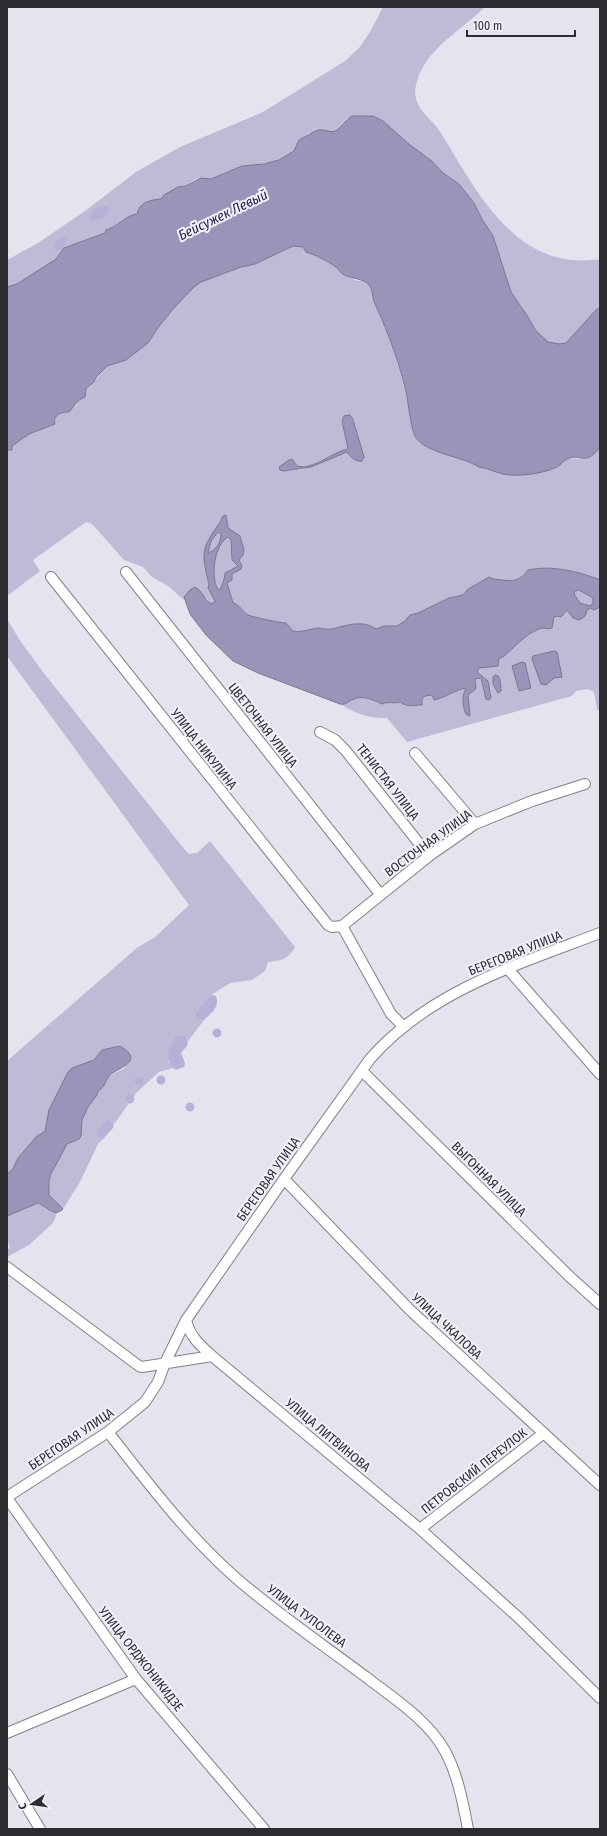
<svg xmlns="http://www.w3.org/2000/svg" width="607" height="1836" viewBox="0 0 607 1836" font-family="'Fira Sans Condensed',sans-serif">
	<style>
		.green { fill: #bebbd6; fill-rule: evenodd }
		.forest { fill: #b6b2d7 }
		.water { fill: #9995b9; stroke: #797690; fill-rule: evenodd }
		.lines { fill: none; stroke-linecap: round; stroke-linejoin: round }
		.minor-casing { stroke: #818089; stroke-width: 12 }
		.minor { stroke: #fff; stroke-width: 10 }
		.labels { text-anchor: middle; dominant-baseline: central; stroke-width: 4; stroke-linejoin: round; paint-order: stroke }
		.street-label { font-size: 13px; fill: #2d2d31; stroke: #f2f1fb }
		.water-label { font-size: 14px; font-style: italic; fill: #2a204e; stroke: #f2f1fb }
	</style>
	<rect width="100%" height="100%" fill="#e5e4ee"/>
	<path class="green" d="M383,7H485C460,32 425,48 416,85C411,108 431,117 441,133C478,193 516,272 600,259V308L596,310L566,343L559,344L548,342L541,337L536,331L528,317L511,292L493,236L482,219L474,203L438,170L432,161L410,145L383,121L373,116H352L346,119L334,131L329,132L324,130L309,133L297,144L294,151L279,160L264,164L242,166L211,179L201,178L196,179L186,186L178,187L162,199L148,201L138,209L137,214L123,219L105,233L64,248L56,259L17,284L7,287V260L38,243L85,211L136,172L180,147L263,112L345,61L359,48L370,32Z
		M299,245L303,247L306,252L314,254L336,267L343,275L358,281L363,280L367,283L373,291L374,302L390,339L397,361L408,401L413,433L432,448L502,474L527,475L555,468L568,458L586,459L600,447V580C578,571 551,565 528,570C517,585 509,580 493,579L489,577L468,589L463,595L449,598L418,613L410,615L405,621L397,626H384L376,629C362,619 346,626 331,629C327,630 322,628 318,628C309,629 302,633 293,631L286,623C281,623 252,617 248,615C242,611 240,605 233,603L227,583L241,563L239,560L243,545L240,536L228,528L226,515L212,534L205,559L204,566L209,585L208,588L215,601L212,604L209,603L207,598L184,597V600L168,586L152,577L143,567L124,560L101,534L92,524L86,522L33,560L40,571L7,596V450L29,434L55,424L56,416L76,406L79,400L85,397L86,388L94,382L96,378L107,366L126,360L148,343L157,329L173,309L194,287L201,282L241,267L255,264L293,246ZM350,415L354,419L364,457L347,452L303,469L283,471L295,462L297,466L310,465L348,449L347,443Z
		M218,532H220C222,542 217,549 208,553L211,541Z
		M228,537L231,540L232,560L238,566L229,570L222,583L221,588L219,590L217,588C212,575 214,544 228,537Z
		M579,590L593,598V603L590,606L580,603L574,594L575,591Z
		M600,607V712L597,709L594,692L588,689L576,691L572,696L407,742L387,718C365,718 358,714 340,704C347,705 348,701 354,699C363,695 373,700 382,704C387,701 394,704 400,702L405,706L422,705V699L425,696L432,695L434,700C445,699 456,690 467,688L464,691L468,700L469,693L474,691L476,685L475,679L479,678L483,682L486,694L491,693L484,677L477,672L479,668L498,663L499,658L503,657C515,647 531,625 549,629L553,623L554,617L563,615L567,610L573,618L585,616L586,610L591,608Z
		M7,619L21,642L43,672L185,850L189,854L197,853L210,841L295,947C289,959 280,961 268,962L265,971L252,980L230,983L208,997L195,1013L196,1019H205L188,1041L185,1036L168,1061L173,1068L159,1072L136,1093L134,1097L131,1095L126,1103H129L115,1123L111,1120L98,1138L103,1139L98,1144L80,1182L63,1209L49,1195C46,1180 59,1157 67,1144C69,1141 75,1141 79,1139L82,1120L88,1107L97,1095L98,1091L109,1076L125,1068L130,1057L123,1048L100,1052L94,1060L72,1068L53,1102L45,1131L36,1137L18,1158L13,1169L7,1174V1061L138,947L154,938L189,905L7,656Z
		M38,1203L52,1213H57L53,1223L29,1245L7,1257V1249L10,1248L8,1241H7V1216Z"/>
	<path class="forest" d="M104,206L108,207L109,211C105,217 98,223 90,219L89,216C93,210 97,208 104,206Z
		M65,237L67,240C65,245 62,250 56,251L54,247V243L60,238Z
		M212,995L216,996C220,1006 212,1013 205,1019H196L195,1013L208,997Z
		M212.5 1033a4.5 4.5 0 1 1 9 0a4.5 4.5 0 1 1-9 0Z
		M181,1035L185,1036L188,1041L187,1046L181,1053L185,1063L184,1067L176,1070C163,1062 169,1047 176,1036Z
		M156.5 1080a4.5 4.5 0 1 1 9 0a4.5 4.5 0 1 1-9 0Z
		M134.5 1081a4.5 4.5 0 1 1 9 0a4.5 4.5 0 1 1-9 0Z
		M125.5 1099a4.5 4.5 0 1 1 9 0a4.5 4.5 0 1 1-9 0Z
		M185.5 1107a4.5 4.5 0 1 1 9 0a4.5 4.5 0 1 1-9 0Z
		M111,1120L114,1123L113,1128L103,1139L98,1138L96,1132L106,1121Z"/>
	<path class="water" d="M352,116H373L383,121L410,145L432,161L443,173L459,184L474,203L482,219L493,236L511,292L528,317L536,331L548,342L559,344L566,343L596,310L600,308V447C584,468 581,452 567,459C563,461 560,466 555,468C540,474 518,477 503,474C494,472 488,468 479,467C461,456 429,454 416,438C412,433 408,404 407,396C400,365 389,334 375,304C372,298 374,292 369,285C363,278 352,279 344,275C341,274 339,269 336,267C327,261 316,255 306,252L303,247L293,246L255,264L241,267L201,282L194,287L173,309L157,329L148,343L126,360L107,366L96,377L94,382L86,388L85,397L79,400L69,412C60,412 53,415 55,424L29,434L12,446V450H7V287L17,284L56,259L64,248L105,233L106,230C117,227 124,216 137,214C139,202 150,200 161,199L164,195L178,187L186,186L201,178L211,179L242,166L264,164L279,160L294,151L299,140C306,137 311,132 319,130C324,129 330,133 335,131C341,127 345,120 352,116Z
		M350,415L353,419L364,457L362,461C355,462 351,457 347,452L311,467L283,471L280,470L279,467L289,460L292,459L297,466C314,470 332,452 348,449L342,421L344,416Z
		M226,515L228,528L240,536L244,550L243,555L239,560L242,566L241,569L232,574V580L227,583L233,603C240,605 242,611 248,615C253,617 280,623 286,623L293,631C302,633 309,629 318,628C322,628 327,630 331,629C346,626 362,619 376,629L384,626H397L405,621L410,615L418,613L449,598L463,595L468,589L489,577L493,579C509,580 517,585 528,570C551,565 578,571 600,580V607L594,610L591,608L587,610L585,616L579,620L573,618L567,610L561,617L557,616L554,617L552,628C547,630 544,627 539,629C524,635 515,647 503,657L499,658L498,666L479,668L477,672L488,681L491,698L489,700L486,699L481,678L475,679L476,689L468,695L470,716L466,714C462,706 462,695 466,688C455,690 445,698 434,700L432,695L425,696L422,699V705C413,705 408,708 400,702C394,704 387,701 382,704C374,700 363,695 354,699C348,701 347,705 340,704L258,673L233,661L206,635L190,614L184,597L190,590L195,587C203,591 205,602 212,604L215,601L208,588L209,585C206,571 200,555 208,541C212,532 219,526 223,516ZM218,532L221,534C220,544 217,549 208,553L211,541ZM228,537L231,540L232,560L238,566L225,573C225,579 222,583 221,588L219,590L217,588C211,575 214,545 228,537ZM579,590L593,598V603L590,606L580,603L574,594L575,591Z
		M554,651L557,652L562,677L554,678L546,685L541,684L532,659L533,656Z
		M522,662L525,663L531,688L519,691L512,666Z
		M495,675L498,676L500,680L501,691L498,693L493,684V677Z
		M120,1046C147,1062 116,1068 109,1076C105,1082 104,1088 98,1091L97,1095L88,1107L82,1120L81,1136L79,1139L67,1144L51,1174L49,1181V1195L63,1209C54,1218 47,1207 38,1203L7,1216V1174L13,1169L18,1158L36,1137L45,1131L49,1110L68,1072L72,1068L94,1060L102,1050Z"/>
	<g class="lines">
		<defs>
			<path id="minor" d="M126,572L380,894
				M51,577L328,925L332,927L342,926
				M320,732L335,740L346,751L429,856
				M415,753L475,824
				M342,926L429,856L475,824L532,801L585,784
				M342,926L391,1014L404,1027
				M507,968L600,1074
				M362,1071L569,1276L600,1304
				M284,1179L410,1310L600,1485
				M7,1267L139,1366L142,1367L212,1356L420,1529L519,1618L600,1698
				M186,1320C190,1337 200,1345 212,1356
				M108,1432C148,1483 187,1535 236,1578C276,1613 322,1644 366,1677C393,1698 428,1720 445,1751C458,1775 463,1803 468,1829
				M7,1497L108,1432L145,1402L158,1382L165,1363L186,1320L284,1179L370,1059C429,991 519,964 600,933
				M7,1498L136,1679L264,1829
				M420,1529L544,1433
				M7,1733L136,1679
				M7,1774L40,1829"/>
		</defs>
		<use href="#minor" class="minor-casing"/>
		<use href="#minor" class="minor"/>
	</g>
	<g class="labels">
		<g class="street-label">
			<text transform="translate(263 725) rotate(52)">ЦВЕТОЧНАЯ УЛИЦА</text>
			<text transform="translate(204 749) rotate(52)">УЛИЦА НИКУЛИНА</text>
			<text transform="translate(388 782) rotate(52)">ТЕНИСТАЯ УЛИЦА</text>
			<text transform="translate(428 843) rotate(-36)">ВОСТОЧНАЯ УЛИЦА</text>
			<text transform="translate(515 953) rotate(-22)">БЕРЕГОВАЯ УЛИЦА</text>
			<text transform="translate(268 1179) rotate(-55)">БЕРЕГОВАЯ УЛИЦА</text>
			<text transform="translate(489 1179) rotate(45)">ВЫГОННАЯ УЛИЦА</text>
			<text transform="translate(447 1326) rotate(43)">УЛИЦА ЧКАЛОВА</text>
			<text transform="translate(328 1435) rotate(40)">УЛИЦА ЛИТВИНОВА</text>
			<text transform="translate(71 1439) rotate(-34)">БЕРЕГОВАЯ УЛИЦА</text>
			<text transform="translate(474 1471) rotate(-38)">ПЕТРОВСКИЙ ПЕРЕУЛОК</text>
			<text transform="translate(307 1616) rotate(37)">УЛИЦА ТУПОЛЕВА</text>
			<text transform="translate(141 1659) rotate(52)">УЛИЦА ОРДЖОНИКИДЗЕ</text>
		</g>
		<g class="water-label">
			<text transform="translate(223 215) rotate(-26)">Бейсужек Левый</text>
		</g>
	</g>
	<rect width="607" height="1836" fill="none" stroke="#2d2d31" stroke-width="16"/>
	<g transform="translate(32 1804) rotate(257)" stroke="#f2f1fb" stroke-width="3" paint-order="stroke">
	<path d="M0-3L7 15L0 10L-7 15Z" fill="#2d2d31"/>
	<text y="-6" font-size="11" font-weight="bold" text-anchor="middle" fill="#2d2d31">С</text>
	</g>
	<path d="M467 30v6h108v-6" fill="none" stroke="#2d2d31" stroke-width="2"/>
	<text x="473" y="30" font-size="12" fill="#2d2d31" stroke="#f2f1fb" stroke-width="3" paint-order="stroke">100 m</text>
</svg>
